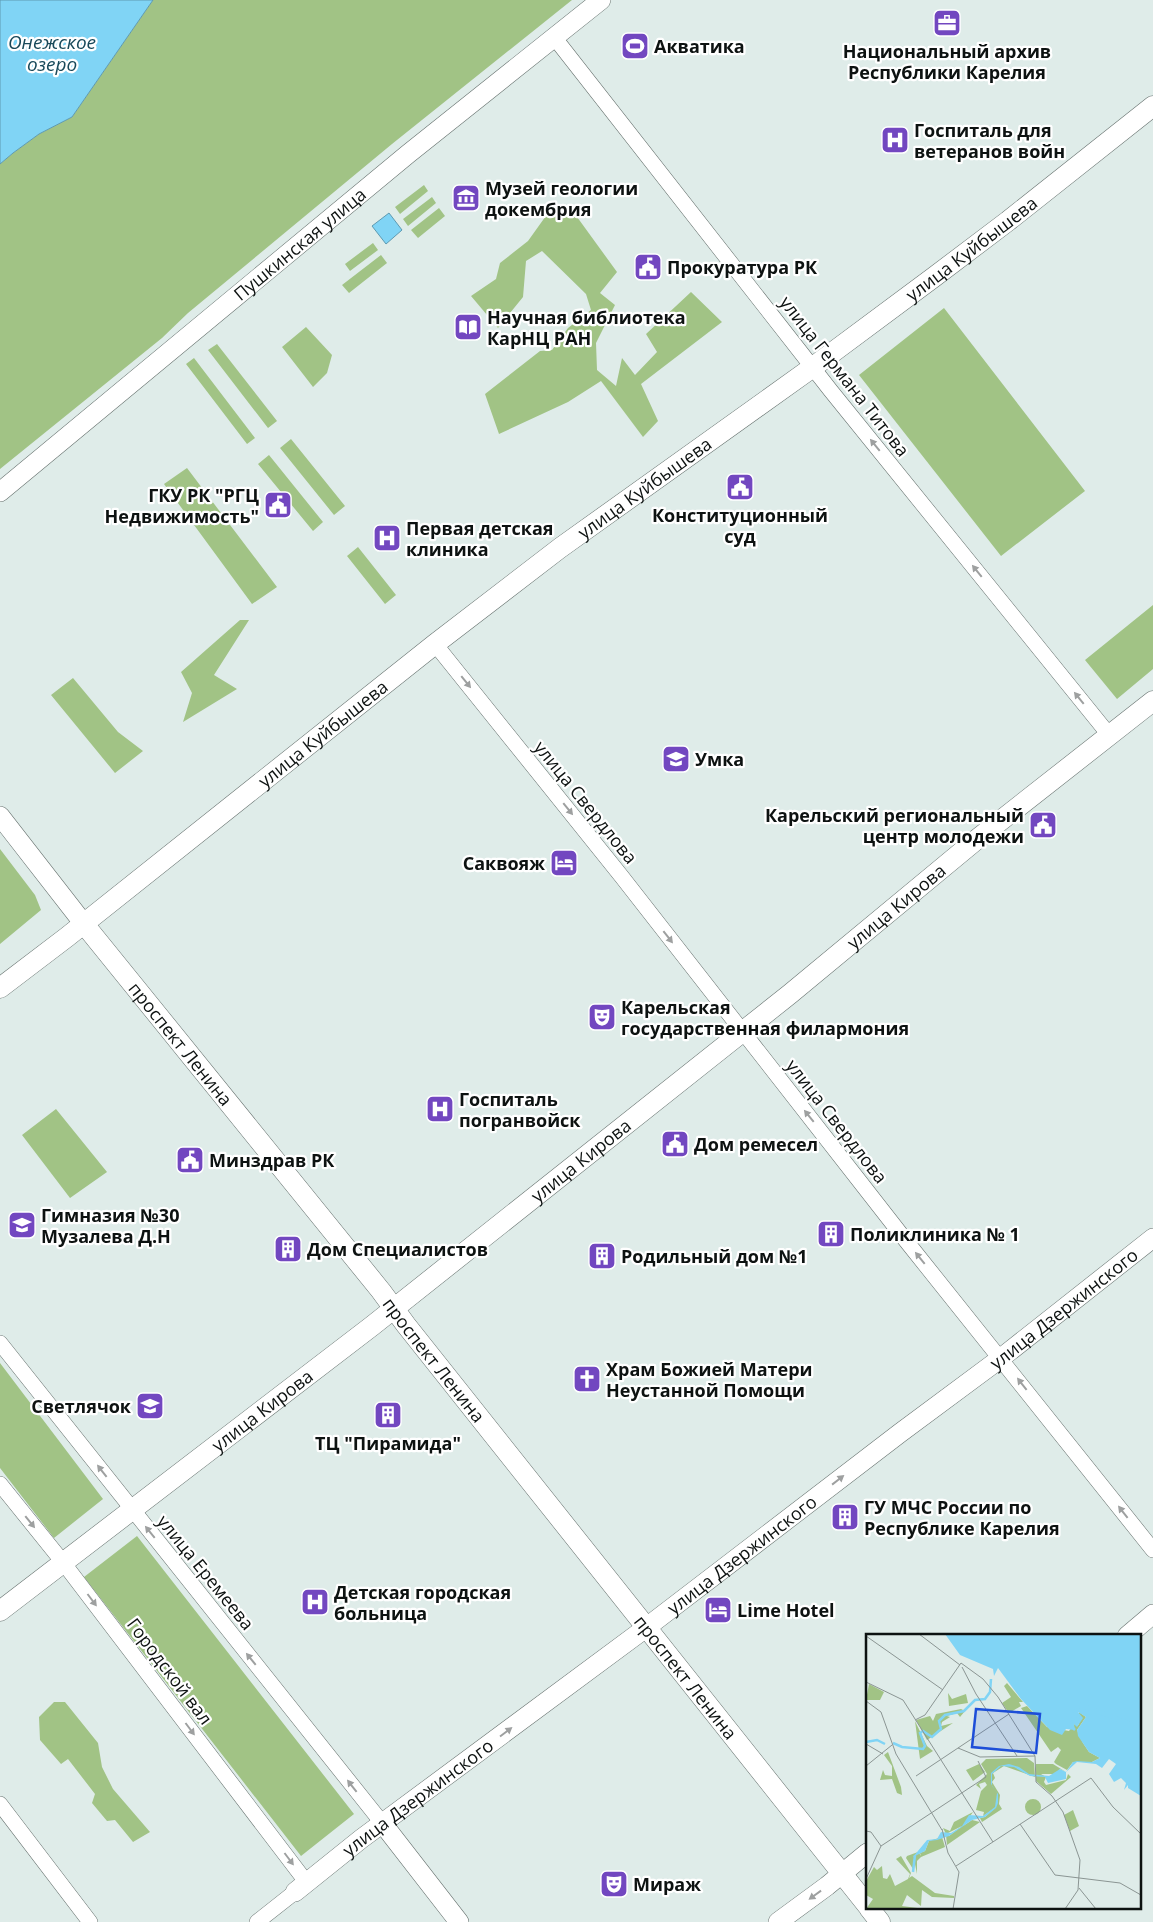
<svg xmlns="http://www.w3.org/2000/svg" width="1153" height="1922" viewBox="0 0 1153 1922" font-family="'Open Sans',sans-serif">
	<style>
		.green { fill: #a1c385 }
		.water { fill: #80d4f5; stroke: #5e9ab1 }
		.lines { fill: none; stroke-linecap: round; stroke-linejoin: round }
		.minor-casing { stroke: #66716e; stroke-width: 16 }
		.tertiary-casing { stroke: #66716e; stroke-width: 20 }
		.secondary-casing { stroke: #66716e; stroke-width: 21 }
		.minor { stroke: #fff; stroke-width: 15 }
		.tertiary { stroke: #fff; stroke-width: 19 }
		.secondary { stroke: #fff; stroke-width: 20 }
		.oneway { fill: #9ea0a0 }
		.labels { text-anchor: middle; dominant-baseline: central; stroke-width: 4.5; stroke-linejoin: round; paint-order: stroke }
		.poi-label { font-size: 18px; font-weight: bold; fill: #0d1211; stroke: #fff; text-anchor: start }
		.street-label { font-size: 18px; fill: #0d1211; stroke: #fff }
		.water-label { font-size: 19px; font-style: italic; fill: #18495a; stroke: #fff }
		.inset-river { fill: none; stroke: #80d4f5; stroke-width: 2.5 }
		.inset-road { fill: none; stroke: #8b9593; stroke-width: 1 }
		.view { fill: #1d4ed8; fill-opacity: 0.15; stroke: #1d4ed8; stroke-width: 2.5 }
		.inset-edge { fill: none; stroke: #0d1211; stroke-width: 2.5 }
	</style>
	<rect width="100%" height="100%" fill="#dfece9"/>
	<path class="green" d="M153,0H572L392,144L188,313L162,338L0,469V164L13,153L39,134L72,117Z
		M424,185L428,191L400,214L395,207Z
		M432,197L436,203L408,226L403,219Z
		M553,206L572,210L617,272L600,293L615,305L596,343L597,370L616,386L622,358L635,375L657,352L646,334L691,292L722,322L641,384L658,421L643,437L601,381L568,402L499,434L485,394L540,351L552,350L568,328L591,310L586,294L542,251L526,261L523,297L498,328L471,296L496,279L500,263L528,241Z
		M439,208L445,216L418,238L411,230Z
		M373,243L378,250L350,271L345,264Z
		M381,255L387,263L349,293L342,285Z
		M944,308L1085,491L1001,556L859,375Z
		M306,327L332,355L327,373L313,387L282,347Z
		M217,344L277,421L268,428L208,350Z
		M194,358L255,438L247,444L186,364Z
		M291,439L345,506L334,515L280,448Z
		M269,455L323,522L313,531L258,464Z
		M187,468L277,587L252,604L164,484Z
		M358,547L396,595L385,604L347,556Z
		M1153,605V669L1117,699L1085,660Z
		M240,620H249L214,675L237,689L183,722L192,693L181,672Z
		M73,678L118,732L143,751L115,773L51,695Z
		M0,849L35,895L41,910L0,944Z
		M56,1109L107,1172L70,1198L22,1135Z
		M0,1363L103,1499L54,1538L0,1468Z
		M137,1536L354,1814L301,1856L84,1577Z
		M54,1702H65L98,1743L102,1767L113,1789L150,1832L133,1842L115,1820L107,1821L92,1803L95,1794L68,1759L61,1764L40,1740L39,1717Z"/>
	<path class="water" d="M0,0H153L72,117L39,134L13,153L0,164Z
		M389,213L402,230L386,244L372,226Z"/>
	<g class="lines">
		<defs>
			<path id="minor" d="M554,37L831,391L1110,736
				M435,644L622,877L907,1242L1153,1550
				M0,1343L383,1824
				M0,1484L62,1561L307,1883
				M0,1804L90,1922
				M257,1922L295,1892"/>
			<g id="tertiary">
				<path id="s1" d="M0,492L408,154L601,0"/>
				<path d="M0,816L84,924"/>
				<path d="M1127,1636L1153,1614"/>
				<path d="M383,1824L459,1922"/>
				<path id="s2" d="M295,1892L361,1839L647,1627L900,1433L1001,1358L1153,1238"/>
				<path d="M778,1922L827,1886L867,1853"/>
			</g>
			<g id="secondary">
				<path id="s3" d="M84,924L381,1291L406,1325L867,1905"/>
				<path id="s4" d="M0,988L67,937L435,644L560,548L813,367L934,277L1008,221L1153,106"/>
				<path id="s5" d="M0,1611L372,1326L790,994L976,840L1153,701"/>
				<path d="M869,1908L880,1922"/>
			</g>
		</defs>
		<use href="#minor" class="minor-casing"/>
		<use href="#tertiary" class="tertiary-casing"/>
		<use href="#secondary" class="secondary-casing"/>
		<use href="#minor" class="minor"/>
		<use href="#tertiary" class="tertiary"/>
		<use href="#secondary" class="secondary"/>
	</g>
	<defs><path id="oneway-solid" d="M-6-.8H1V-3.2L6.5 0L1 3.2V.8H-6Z" transform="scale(1.25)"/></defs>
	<g class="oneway">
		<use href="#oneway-solid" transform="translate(875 445) rotate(-129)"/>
		<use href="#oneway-solid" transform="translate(977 571) rotate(-129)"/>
		<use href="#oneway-solid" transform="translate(466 682) rotate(51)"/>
		<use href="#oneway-solid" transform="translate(1079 698) rotate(-129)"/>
		<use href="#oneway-solid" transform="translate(568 809) rotate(51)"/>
		<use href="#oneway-solid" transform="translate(668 937) rotate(52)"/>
		<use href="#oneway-solid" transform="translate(809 1116) rotate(-129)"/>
		<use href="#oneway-solid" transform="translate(920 1258) rotate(-129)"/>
		<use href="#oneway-solid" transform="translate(1022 1384) rotate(-128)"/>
		<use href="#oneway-solid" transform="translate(102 1471) rotate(-128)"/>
		<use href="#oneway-solid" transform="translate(838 1480) rotate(-38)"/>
		<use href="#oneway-solid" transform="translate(1123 1512) rotate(-128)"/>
		<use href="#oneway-solid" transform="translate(30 1522) rotate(51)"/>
		<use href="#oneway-solid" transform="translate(150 1532) rotate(-129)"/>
		<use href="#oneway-solid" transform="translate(92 1600) rotate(53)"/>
		<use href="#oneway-solid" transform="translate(251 1659) rotate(-129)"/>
		<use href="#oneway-solid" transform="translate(190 1729) rotate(53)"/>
		<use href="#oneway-solid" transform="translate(506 1732) rotate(-37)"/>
		<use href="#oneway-solid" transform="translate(352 1786) rotate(-128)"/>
		<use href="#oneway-solid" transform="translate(289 1859) rotate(53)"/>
		<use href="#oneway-solid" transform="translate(815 1895) rotate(144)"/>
	</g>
	<defs>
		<symbol id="office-square" viewBox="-11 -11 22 22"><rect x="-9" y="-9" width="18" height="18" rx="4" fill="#7247c0" stroke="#fff"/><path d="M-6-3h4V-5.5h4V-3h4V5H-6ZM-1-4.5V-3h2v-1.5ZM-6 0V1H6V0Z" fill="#fff"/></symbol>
		<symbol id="stadium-square" viewBox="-11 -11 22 22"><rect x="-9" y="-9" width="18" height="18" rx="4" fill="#7247c0" stroke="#fff"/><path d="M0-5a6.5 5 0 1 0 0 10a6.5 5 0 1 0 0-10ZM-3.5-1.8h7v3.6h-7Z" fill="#fff"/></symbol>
		<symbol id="hospital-square" viewBox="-11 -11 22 22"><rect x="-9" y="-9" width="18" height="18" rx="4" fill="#7247c0" stroke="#fff"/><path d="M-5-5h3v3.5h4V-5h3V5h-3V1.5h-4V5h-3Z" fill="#fff"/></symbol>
		<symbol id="museum-square" viewBox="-11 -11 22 22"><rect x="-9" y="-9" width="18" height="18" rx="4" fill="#7247c0" stroke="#fff"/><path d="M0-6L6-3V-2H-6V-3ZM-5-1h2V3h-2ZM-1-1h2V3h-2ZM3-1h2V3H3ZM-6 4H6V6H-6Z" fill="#fff"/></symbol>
		<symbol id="civic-square" viewBox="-11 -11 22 22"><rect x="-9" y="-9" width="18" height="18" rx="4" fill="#7247c0" stroke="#fff"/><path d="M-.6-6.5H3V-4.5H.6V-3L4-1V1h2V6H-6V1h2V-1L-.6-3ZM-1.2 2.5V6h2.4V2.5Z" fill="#fff"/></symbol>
		<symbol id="library-square" viewBox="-11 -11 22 22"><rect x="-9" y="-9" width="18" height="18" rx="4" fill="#7247c0" stroke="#fff"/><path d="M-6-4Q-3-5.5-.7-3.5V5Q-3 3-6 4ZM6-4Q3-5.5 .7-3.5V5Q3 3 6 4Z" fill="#fff"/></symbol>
		<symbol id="school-square" viewBox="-11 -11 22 22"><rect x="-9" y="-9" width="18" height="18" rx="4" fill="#7247c0" stroke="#fff"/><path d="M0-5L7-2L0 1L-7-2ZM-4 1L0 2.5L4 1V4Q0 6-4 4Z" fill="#fff"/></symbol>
		<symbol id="hotel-square" viewBox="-11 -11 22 22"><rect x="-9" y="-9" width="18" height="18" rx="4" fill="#7247c0" stroke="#fff"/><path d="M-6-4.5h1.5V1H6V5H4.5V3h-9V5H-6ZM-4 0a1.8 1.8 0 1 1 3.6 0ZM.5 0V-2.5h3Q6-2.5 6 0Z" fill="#fff"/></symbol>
		<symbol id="theatre-square" viewBox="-11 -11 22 22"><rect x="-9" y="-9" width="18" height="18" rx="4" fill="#7247c0" stroke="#fff"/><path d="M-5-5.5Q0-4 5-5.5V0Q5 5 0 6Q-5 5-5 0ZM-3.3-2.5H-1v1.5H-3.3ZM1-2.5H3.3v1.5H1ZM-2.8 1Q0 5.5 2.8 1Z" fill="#fff"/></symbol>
		<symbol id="building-square" viewBox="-11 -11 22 22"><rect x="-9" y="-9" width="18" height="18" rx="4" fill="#7247c0" stroke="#fff"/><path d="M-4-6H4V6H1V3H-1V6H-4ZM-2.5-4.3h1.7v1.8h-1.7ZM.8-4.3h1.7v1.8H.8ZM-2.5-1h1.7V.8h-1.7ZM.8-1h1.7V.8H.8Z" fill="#fff"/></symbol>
		<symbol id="church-square" viewBox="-11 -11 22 22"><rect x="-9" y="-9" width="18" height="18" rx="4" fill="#7247c0" stroke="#fff"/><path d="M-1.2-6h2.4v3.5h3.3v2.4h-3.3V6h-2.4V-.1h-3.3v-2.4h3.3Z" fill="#fff"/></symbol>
	</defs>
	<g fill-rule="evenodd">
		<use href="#office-square" x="931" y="7" width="32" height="32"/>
		<use href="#stadium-square" x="619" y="30" width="32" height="32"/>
		<use href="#hospital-square" x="879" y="124" width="32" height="32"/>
		<use href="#museum-square" x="450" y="182" width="32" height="32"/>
		<use href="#civic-square" x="632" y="251" width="32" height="32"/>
		<use href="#library-square" x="452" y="311" width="32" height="32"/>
		<use href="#civic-square" x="724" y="471" width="32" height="32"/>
		<use href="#civic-square" x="262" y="489" width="32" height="32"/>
		<use href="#hospital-square" x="371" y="522" width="32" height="32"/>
		<use href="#school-square" x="660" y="743" width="32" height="32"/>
		<use href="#civic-square" x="1027" y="809" width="32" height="32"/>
		<use href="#hotel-square" x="548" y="847" width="32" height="32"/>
		<use href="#theatre-square" x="586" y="1001" width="32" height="32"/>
		<use href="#hospital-square" x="424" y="1093" width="32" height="32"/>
		<use href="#civic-square" x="659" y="1128" width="32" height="32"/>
		<use href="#civic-square" x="174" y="1144" width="32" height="32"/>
		<use href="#school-square" x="6" y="1209" width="32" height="32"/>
		<use href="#building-square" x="815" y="1218" width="32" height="32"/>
		<use href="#building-square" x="272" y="1233" width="32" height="32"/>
		<use href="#building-square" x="586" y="1240" width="32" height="32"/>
		<use href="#church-square" x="571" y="1363" width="32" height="32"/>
		<use href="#school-square" x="134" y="1390" width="32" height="32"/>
		<use href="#building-square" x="372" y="1399" width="32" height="32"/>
		<use href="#building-square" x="829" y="1501" width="32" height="32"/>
		<use href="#hospital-square" x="299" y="1586" width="32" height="32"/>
		<use href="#hotel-square" x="702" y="1594" width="32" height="32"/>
		<use href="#theatre-square" x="598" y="1868" width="32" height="32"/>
	</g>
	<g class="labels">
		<g class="poi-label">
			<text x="654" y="46">Акватика</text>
			<text x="947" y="51" text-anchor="middle">Национальный архив<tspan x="947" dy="21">Республики Карелия</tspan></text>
			<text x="914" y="130">Госпиталь для<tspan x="914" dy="21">ветеранов войн</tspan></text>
			<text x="485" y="188">Музей геологии<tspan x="485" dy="21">докембрия</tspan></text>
			<text x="667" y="267">Прокуратура РК</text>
			<text x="487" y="317">Научная библиотека<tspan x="487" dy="21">КарНЦ РАН</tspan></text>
			<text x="259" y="495" text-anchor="end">ГКУ РК "РГЦ<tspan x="259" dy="21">Недвижимость"</tspan></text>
			<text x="740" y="515" text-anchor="middle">Конституционный<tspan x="740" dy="21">суд</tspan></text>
			<text x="406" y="528">Первая детская<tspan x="406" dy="21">клиника</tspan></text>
			<text x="695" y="759">Умка</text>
			<text x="1024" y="815" text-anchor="end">Карельский региональный<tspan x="1024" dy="21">центр молодежи</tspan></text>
			<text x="545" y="863" text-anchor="end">Саквояж</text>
			<text x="621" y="1007">Карельская<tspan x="621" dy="21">государственная филармония</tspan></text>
			<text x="459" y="1099">Госпиталь<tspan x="459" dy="21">погранвойск</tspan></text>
			<text x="694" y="1144">Дом ремесел</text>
			<text x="209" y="1160">Минздрав РК</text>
			<text x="41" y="1215">Гимназия №30<tspan x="41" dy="21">Музалева Д.Н</tspan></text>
			<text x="850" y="1234">Поликлиника № 1</text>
			<text x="307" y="1249">Дом Специалистов</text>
			<text x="621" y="1256">Родильный дом №1</text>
			<text x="606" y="1369">Храм Божией Матери<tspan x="606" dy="21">Неустанной Помощи</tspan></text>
			<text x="131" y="1406" text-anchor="end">Светлячок</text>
			<text x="388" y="1443" text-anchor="middle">ТЦ "Пирамида"</text>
			<text x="864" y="1507">ГУ МЧС России по<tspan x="864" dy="21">Республике Карелия</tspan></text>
			<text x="334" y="1592">Детская городская<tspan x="334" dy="21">больница</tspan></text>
			<text x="737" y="1610">Lime Hotel</text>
			<text x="633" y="1884">Мираж</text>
		</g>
		<g class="street-label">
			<text stroke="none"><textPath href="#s1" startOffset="389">Пушкинская улица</textPath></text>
			<text stroke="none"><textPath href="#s4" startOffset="1221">улица Куйбышева</textPath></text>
			<text transform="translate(845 376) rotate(52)">улица Германа Титова</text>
			<text stroke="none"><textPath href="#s4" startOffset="816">улица Куйбышева</textPath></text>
			<text stroke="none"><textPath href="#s4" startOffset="411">улица Куйбышева</textPath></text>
			<text transform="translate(586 802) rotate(51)">улица Свердлова</text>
			<text stroke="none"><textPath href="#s5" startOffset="1140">улица Кирова</textPath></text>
			<text stroke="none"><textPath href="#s3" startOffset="154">проспект Ленина</textPath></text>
			<text transform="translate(837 1121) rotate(52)">улица Свердлова</text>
			<text stroke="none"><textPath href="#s5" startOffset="735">улица Кирова</textPath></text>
			<text stroke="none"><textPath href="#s2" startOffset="965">улица Дзержинского</textPath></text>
			<text stroke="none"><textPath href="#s3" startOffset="559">проспект Ленина</textPath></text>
			<text stroke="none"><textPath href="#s5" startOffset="330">улица Кирова</textPath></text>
			<text stroke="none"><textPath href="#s2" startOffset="560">улица Дзержинского</textPath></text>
			<text transform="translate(206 1572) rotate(51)">улица Еремеева</text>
			<text transform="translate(170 1671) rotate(53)">Городской вал</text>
			<text stroke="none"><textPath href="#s3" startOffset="964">проспект Ленина</textPath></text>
			<text stroke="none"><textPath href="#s2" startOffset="155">улица Дзержинского</textPath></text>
		</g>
		<g class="water-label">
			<text x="52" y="42">Онежское<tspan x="52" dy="22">озеро</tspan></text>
		</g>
	</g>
	<g transform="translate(866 1634)">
		<rect width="275" height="275" fill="#dfece9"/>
		<path d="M141,49L157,68H153L155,72L143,79L136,69L145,63L138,52ZM3,50L18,58L14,66H0ZM82,59L86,65L100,60L102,69L83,72ZM161,72L181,93L203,97L206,93L208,96V90L211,92L213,90V78L220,83L211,96L217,109L223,118L234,124L226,128H207L201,136L190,130L188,128L195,116L192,113L185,118L155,74ZM95,75L99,77L94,83L91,79L81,82L84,83L76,88L75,92L87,89L61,106L50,86L64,82L67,87L70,80ZM49,87L61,112L67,117L54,125ZM22,118L35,153L36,161L31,159L26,145L14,146L17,136L19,141L26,142V132L18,121ZM161,124L168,129L169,143L138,132L127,139L129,144L126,148L134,161L133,170L136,175L116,188L114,184L119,183L129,174L117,182L118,178L110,176L115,157L121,151L119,148L113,150L115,155L110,151L121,140L115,130L120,125ZM113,130L119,138L107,147L100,136ZM170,130H187L200,138L194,135L190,140H175L180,143L178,148L180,151L200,146L202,140L205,143L185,160L170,147ZM159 173a8 8 0 1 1 16 0a8 8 0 1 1-16 0ZM207,176L213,192L204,197L198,181ZM107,178L97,192L106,186L114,188L81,211L80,201L83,202L96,192L80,200L77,194L84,197L88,188ZM76,203L79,213L55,223L51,227V240L48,225L47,235L40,224L41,222L52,218L47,223L53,219L55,222L54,219L59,217L63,207ZM35,222L45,239L43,244L46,242L69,259L88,262V264L66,263L56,256L55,272L41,261L36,272L59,275H0L7,265L0,261V247L8,233L11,236L16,232L17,244L21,245L24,240L29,252L42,245L44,240L30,225Z" fill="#a1c385"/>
		<path d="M79,0H275V162L262,154V151L258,156L260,149L255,144L248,148L243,140L250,130L243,125L236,134L230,130L211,128L200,138V145L182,149L179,143L164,142L148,133L135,132L126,140V152L132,160V169L130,174L119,183L106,186L83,202L71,206L63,207L59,217L47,223L61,206L71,205L75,198L85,199L96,192L103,181L117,182L129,173L131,159L125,150V139L133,132L143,130L153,133L163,140L183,142L194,135L200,138L207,128L211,127L226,128L234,124L223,118L212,102L211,96L220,83L212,78L217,84L211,93L208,90L209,96L200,95L196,101L184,96L155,65L132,34L128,42L127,35L94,21Z" fill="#80d4f5"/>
		<path class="inset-river" d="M207,89L213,71L275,95M209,96L205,92L211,69L275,93M0,108L11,106L19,110M27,109L36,113L57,115L59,112L54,99L57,97L66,103L75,95L73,87L79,81L98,77L109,66L119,65L124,58L125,45M47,238L49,221"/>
		<path class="inset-road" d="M53,0L94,31M0,2L77,56M95,29L117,45L132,63L169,122L170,148L186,162L197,178L214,226L212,256L199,275M96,33L110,60L151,122M0,48L37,66L127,208M0,67L15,78L30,120L76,196M49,86L59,81L95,29M0,110L17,120M92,114L114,123L169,122M0,132L26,111M50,142L143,80M154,190L189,241L254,249L275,261M76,195L82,219L93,238L87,275M0,197L5,198L15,212M90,232L225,144L247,173L275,200M0,245L15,212L120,143L112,127M213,254L230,275"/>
		<path class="view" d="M110,75L174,80L170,119L106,113Z"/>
		<rect width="275" height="275" class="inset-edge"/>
	</g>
</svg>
